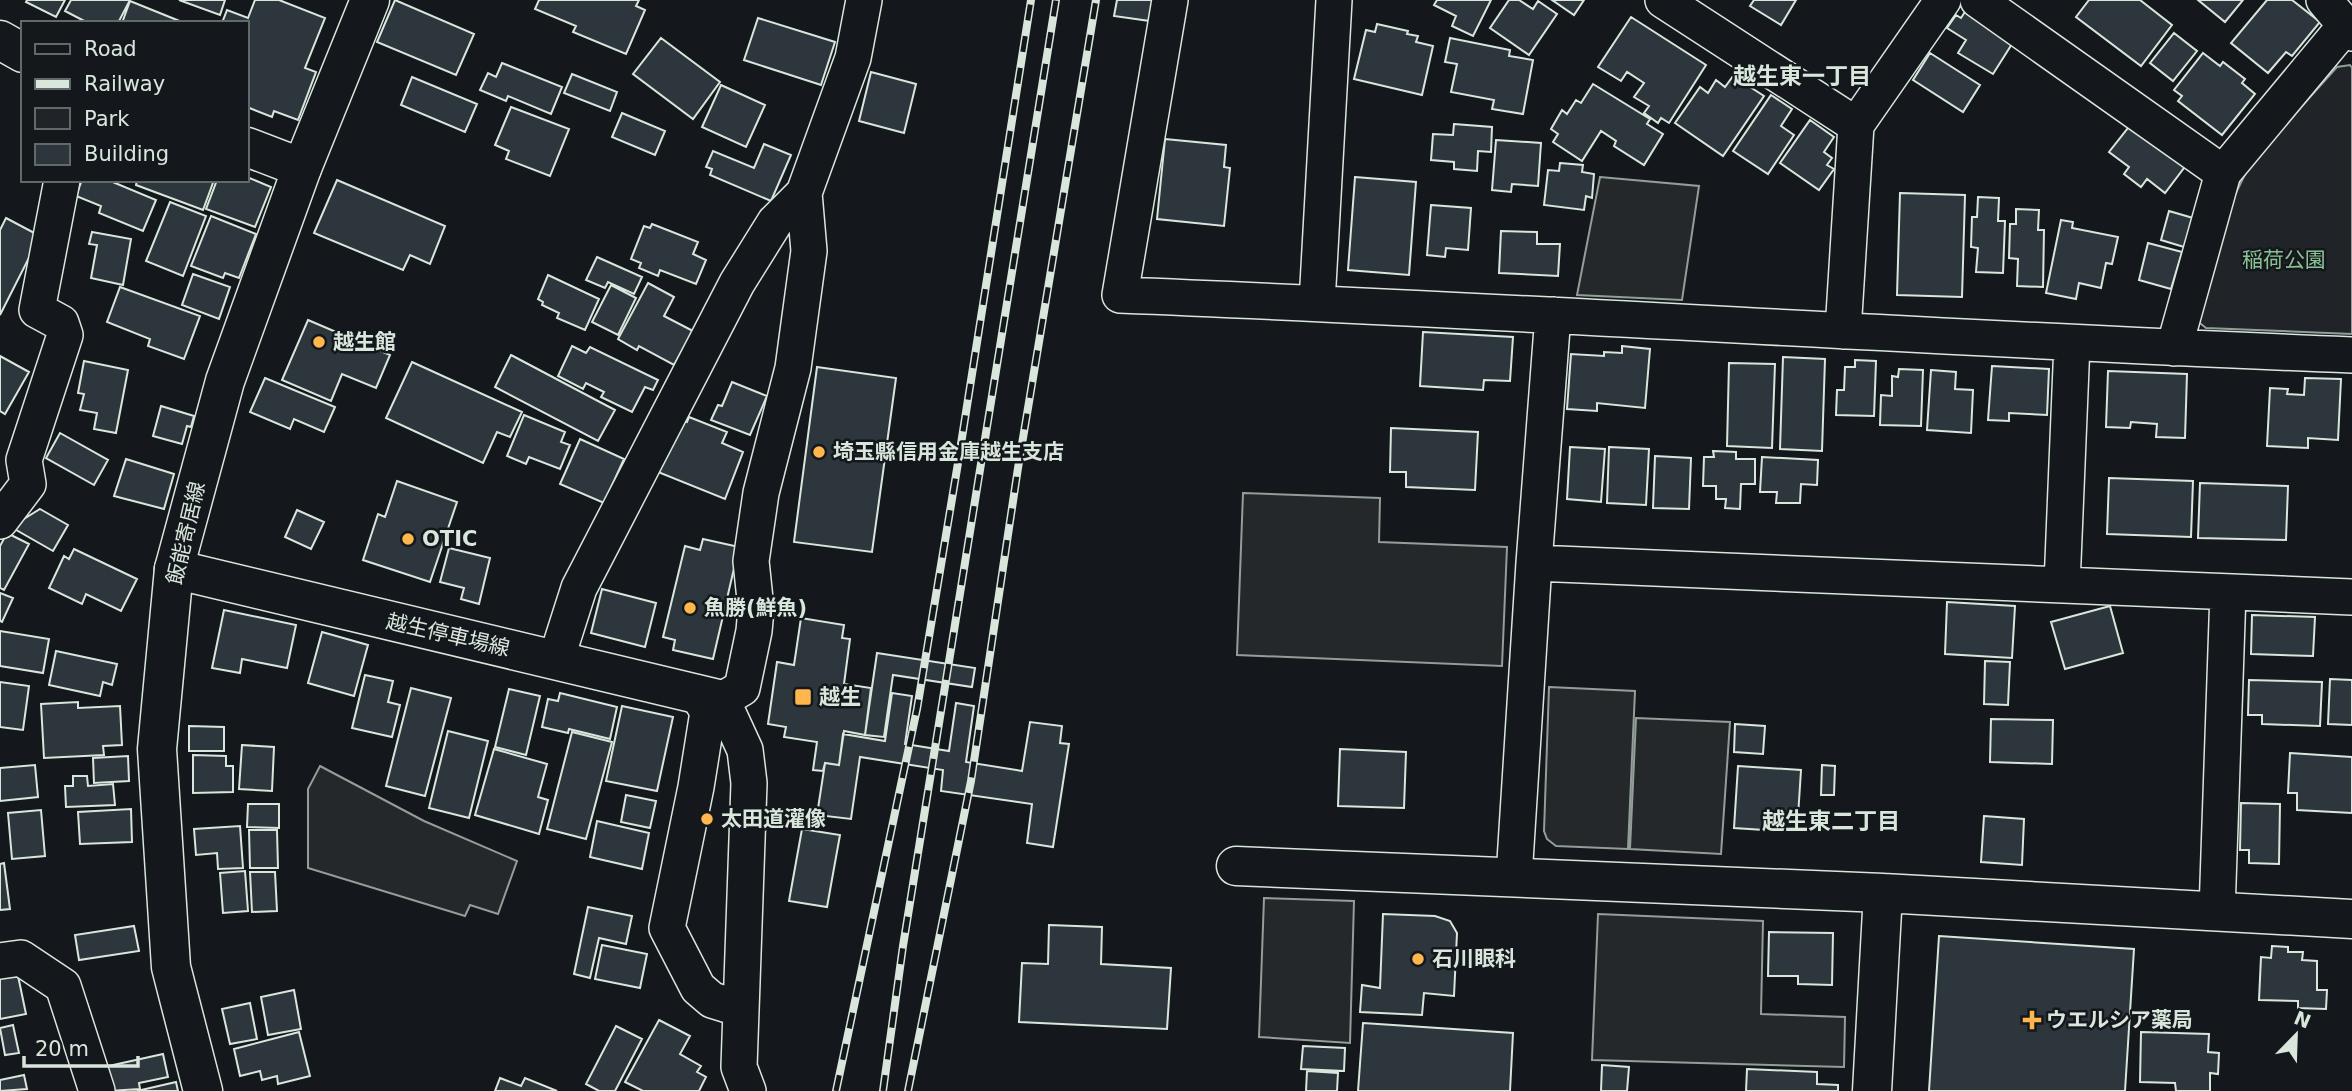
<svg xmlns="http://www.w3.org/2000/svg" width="2352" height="1091" viewBox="0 0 2352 1091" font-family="'DejaVu Sans','Noto Sans JP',sans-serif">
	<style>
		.green { fill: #202428; stroke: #939e99; stroke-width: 2 }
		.parking { fill: #24282b; stroke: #939e99; stroke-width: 2 }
		.building { fill: #2c363c; stroke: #d8e6dc; stroke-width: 2 }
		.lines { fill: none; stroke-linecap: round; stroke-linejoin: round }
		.minor-casing { stroke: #d8e6dc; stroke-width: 38 }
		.tertiary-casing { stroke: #d8e6dc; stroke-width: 41 }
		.secondary-casing { stroke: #d8e6dc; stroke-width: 41 }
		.primary-casing { stroke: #d8e6dc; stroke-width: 41 }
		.minor { stroke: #14181c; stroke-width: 35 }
		.tertiary { stroke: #14181c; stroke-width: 38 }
		.secondary { stroke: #14181c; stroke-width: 38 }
		.primary { stroke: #14181c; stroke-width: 38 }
		.rail-casing { stroke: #d8e6dc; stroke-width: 8 }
		.rail { stroke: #14181c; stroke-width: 5; stroke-dasharray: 16; stroke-linecap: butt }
		.poi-dot { fill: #ffb74d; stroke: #14181c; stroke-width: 2.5 }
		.labels { text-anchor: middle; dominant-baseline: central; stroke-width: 5; stroke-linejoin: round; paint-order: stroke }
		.park-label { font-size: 21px; fill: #8ac095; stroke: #14181c }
		.poi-label { font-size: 21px; font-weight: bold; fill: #d8e6dc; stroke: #14181c; text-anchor: start }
		.street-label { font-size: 21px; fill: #d8e6dc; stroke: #14181c }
		.neighbourhood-label { font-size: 23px; font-weight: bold; fill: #d8e6dc; stroke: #14181c }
	</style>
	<rect width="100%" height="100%" fill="#14181c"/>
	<path class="green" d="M2350,65L2352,68V334L2206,328L2196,320L2233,199L2250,164L2337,67Z"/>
	<path class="parking" d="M1600,177L1699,186L1682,300L1577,295Z
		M1243,493L1380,498L1379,542L1507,547L1502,666L1237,655Z
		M1549,687L1635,691L1628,849L1556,846L1547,839L1544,831Z
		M1636,718L1730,722L1721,854L1630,849Z
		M320,766L424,821L517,861L498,914L470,905L465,916L308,868V789Z
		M1264,898L1354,901L1350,1043L1259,1037Z
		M1598,914L1763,921L1761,1014L1845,1017L1844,1067L1592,1060Z"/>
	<path class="building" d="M27,0H65L56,17L26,2Z
		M71,0H130L118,23H88L65,11Z
		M179,0H225L220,15Z
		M255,0H279L325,18L305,68L316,72L298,120L274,111L272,117L247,107V23H222L227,10L248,18Z
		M395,0L474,34L456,75L377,42Z
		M539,0H639L636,6L645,10L626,54L573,32L576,26L535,9Z
		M1117,0H1153L1150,21L1114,16Z
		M1437,0H1491L1473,36L1452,26L1456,16L1434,5Z
		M1509,0H1519L1533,9L1538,1L1557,14L1529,55L1490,28Z
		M1552,0H1584L1574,15Z
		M1754,0H1796L1781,25L1750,6Z
		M2089,0H2140L2172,25L2141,66L2076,17Z
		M2198,0H2243L2225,22Z
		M2267,0H2292L2320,22L2292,56L2286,52L2268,73L2231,43Z
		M130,1L182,22V23H122Z
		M1968,7L2017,36L1993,74L1958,53L1966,40L1947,28L1956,15L1961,18Z
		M1631,17L1706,65L1669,123L1661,118L1658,123L1644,113L1649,106L1634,97L1644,83L1627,72L1621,81L1598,67Z
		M758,18L835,42L821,85L744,60Z
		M1377,24L1408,31L1407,34L1418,36L1416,42L1433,46L1422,95L1354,79L1366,30L1375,32Z
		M2174,33L2197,51L2173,81L2150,63Z
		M661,38L720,82L693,119L633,74Z
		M1450,38L1510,50L1509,56L1533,60L1523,114L1492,109L1494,100L1451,92L1457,64L1445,62Z
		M1930,53L1980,85L1963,112L1913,80Z
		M2203,53L2220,66L2223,62L2245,79L2242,83L2255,94L2222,135L2178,101L2182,96L2174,90Z
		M502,63L562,87L551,114L508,96L506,101L480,90L488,73L496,77Z
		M871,72L916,84L904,133L859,121Z
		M572,74L617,92L610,111L564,93Z
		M1733,76L1764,96L1723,156L1675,123L1700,87L1708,93L1716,80L1725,87Z
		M412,77L477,104L465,132L401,105Z
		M1593,84L1650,119L1647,124L1663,134L1644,165L1614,146L1616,141L1601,131L1582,161L1553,142L1558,134L1551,129L1562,110L1567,114L1576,100L1581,103Z
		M721,85L765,105L746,147L702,127Z
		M1771,95L1792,109L1781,126L1794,135L1768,174L1733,151Z
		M511,107L569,129L550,176L506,159L509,151L495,145Z
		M622,113L665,131L655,155L612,137Z
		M1810,120L1834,137L1824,152L1832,158L1827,165L1834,169L1819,190L1780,163Z
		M2132,123L2187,164L2165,193L2147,179L2141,187L2124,174L2129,167L2109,152Z
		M1454,124L1492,127L1491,152L1478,151L1477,171L1454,169V162L1431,160L1433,134L1453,135Z
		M1165,139L1226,145L1224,167L1230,168L1224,226L1157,219Z
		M1496,140L1541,143L1538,186L1512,184L1511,192L1492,190Z
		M764,144L791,155L771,201L710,175L712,169L706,167L713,151L754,168Z
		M1560,163L1583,165L1582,172L1594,174L1592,198L1586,196L1584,210L1544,205L1548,170L1559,171Z
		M247,177L271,187L255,227L206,209L217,180H247Z
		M1355,177L1416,182L1409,275L1348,270Z
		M82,180H108L156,200L143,231L99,213L101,206L76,196Z
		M137,180H214L203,210L136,185Z
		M337,180L445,226L430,264L410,255L403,270L314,233Z
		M1900,193L1965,195L1962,297L1897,295Z
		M1978,197L1999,198L1998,221H2005L2003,273L1976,272L1978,248L1971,247L1972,217H1977Z
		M170,202L206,216L183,276L146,261Z
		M1431,205L1471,208L1468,250L1446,248L1445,257L1427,255Z
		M2016,209L2039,210L2038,230H2044L2043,287L2017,286L2018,259L2009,258L2010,224H2016Z
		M2169,211L2193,218L2184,247L2161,240Z
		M211,216L256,234L239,278L225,273L223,278L191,266Z
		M6,218L40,236L0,315V230Z
		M2061,220L2073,222L2072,228L2118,237L2112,264L2106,263L2101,288L2079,283L2076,299L2046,293Z
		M652,224L698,242L693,254L706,260L696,284L660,270L658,276L639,268L641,263L631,259L644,226L650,228Z
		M1501,231L1537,232V244H1560L1558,276L1499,273Z
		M92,232L131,239L123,285L91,278L97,245L89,244Z
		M2148,243L2182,252L2171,289L2139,280Z
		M597,257L642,277L634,294L608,282L605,288L586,280Z
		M193,274L230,287L219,319L182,305Z
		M548,275L599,299L585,330L557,318L559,313L542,305L543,302L538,299Z
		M648,283L674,297L664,316L693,331L674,365L639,346L637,350L618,339Z
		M611,285L636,298L618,335L592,322Z
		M120,287L200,316L184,359L148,346L150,339L107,322Z
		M308,320L390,355L376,388L342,374L331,401L282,380Z
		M1423,332L1513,337L1510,381L1484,380L1483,390L1420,386Z
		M572,346L586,353L590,347L658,380L653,390L645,387L632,412L601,397L604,392L586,383L583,389L558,376Z
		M1622,346L1650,349L1645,408L1597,403V411L1567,409L1571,354L1604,356V352L1622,353Z
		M511,355L615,410L598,441L495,387Z
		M0,356L29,372L5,414L0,411Z
		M1783,357L1825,359L1822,451L1780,449Z
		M1855,360L1876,361L1874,416L1836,415L1837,390H1844L1845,367H1855Z
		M84,361L128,370L116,433L94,429L97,413L80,410L84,394L78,393Z
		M412,362L522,412L510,437L497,432L483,463L386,418Z
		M1729,363L1775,364L1772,448L1727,446Z
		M1992,366L2049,369L2047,415L2009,413V421L1988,420Z
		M817,367L896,378L872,552L794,542Z
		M1899,369L1923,370L1921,426L1880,425L1881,395L1892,396V376L1898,377Z
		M1931,370L1956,372L1955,389L1973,390L1971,433L1927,430Z
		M2108,371L2187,374L2185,438L2156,437L2157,424L2131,422L2130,428L2106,427Z
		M265,378L335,407L324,432L294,419L290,429L250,412Z
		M2305,378L2341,379L2338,440L2308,438V448L2267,446L2270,388L2288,389L2287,394L2304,395Z
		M732,382L767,396L750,435L711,420L718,405L722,406Z
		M161,406L194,416L191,427L187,426L182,444L153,436Z
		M524,415L565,432L561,442L570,445L560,469L529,457L526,464L507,456Z
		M689,417L727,432L722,443L743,452L725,499L658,472L680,419L687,422Z
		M1391,428L1478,432L1475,490L1406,487V472H1390Z
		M60,433L108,460L94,485L46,458Z
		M580,439L624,459L604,503L560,484Z
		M1570,447L1605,449L1601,502L1567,499Z
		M1609,447L1649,449L1646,505L1607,503Z
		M1713,451L1736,452V459H1755V484H1741L1740,509L1725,508L1726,499H1716V486H1703L1704,457H1714Z
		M1655,456L1691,458L1689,509L1653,508Z
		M1762,457L1818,460L1817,485L1801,484L1800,503H1776L1777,492H1760Z
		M126,459L174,474L164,509L114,496Z
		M2109,478L2193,481L2191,537L2107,534Z
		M397,481L457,502L430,582L363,560L378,514L385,517Z
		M2200,483L2288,486L2286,540L2198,538Z
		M40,509L68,525L53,551L11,527Z
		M297,510L324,522L311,549L285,537Z
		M7,533L29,544L4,590L0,588V546Z
		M703,539L739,547L713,659L673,650L675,640L663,637L685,546L700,550Z
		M449,548L490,558L479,604L461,599L464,588L440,582Z
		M74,549L137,579L121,611L86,594L82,604L49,588L64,556L69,559Z
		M602,589L656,603L645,647L591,633Z
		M0,593L13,598L2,622L0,621Z
		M1947,602L2015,606L2012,658L1945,654Z
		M2110,606L2123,653L2065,669L2051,622Z
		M224,610L296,625L287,668L242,659L240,673L212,668Z
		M2252,615L2315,617L2313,656L2251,654Z
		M801,618L844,625L842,638L850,639L844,684L871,688L865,735L844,731L839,765L825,763L823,771L813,770L817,742L784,737L786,727L768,724L777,662L794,665Z
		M0,631L49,639L43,673L0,666Z
		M322,632L368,645L354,696L308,683Z
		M56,651L117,664L112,685L103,682L100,696L49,685Z
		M877,653L975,668L972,687L893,675L884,737L865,735Z
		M1985,661L2010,662L2008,705L1984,704Z
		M365,675L393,681L388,702L400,705L392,737L352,728Z
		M2330,679L2352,680V725L2328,724Z
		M2249,680L2322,682L2320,726L2262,724V715H2248Z
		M0,682L29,686L23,730L0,727Z
		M411,688L451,698L425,796L386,786Z
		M509,689L540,696L526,755L495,747Z
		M560,693L617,707L610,739L569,729L568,733L542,727L548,699L558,701Z
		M892,693L912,696L905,744L949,751L956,703L974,706L966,762L1022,771L1030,722L1062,726L1060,743L1069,744L1053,847L1027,843L1032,804L941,791L943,770L860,757L851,819L817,815L825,763L839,765L843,734L885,741Z
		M78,702V708L120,706L122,745L103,746L104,755L44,758L41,704Z
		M622,706L673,717L657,791L606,781Z
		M1991,719L2053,720L2052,764L1990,762Z
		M1735,724L1765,726L1763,754L1734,752Z
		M189,726L224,727V751H189Z
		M448,731L488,741L469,818L429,808Z
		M572,732L612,742L586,839L547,829Z
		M242,745L274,747L272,791L239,789Z
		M494,749L547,764L538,797L548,800L539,834L475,815Z
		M1340,749L1406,752L1404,808L1338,806Z
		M2290,753L2352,757V813L2297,810V793H2288Z
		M193,755L226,756V766H233V792L193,793Z
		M128,756L129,781L94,783L93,758Z
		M35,765L38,797L0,801V768Z
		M1822,765L1835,766L1834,795H1821Z
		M1738,766L1801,770L1797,832L1734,828Z
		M73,776H87L88,786L113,784L115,805L66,807L65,786H73Z
		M626,795L656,801L650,828L621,822Z
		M2241,803L2280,804L2279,864L2249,863V850H2240Z
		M248,804H279V828L247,827Z
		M131,809L132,842L80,844L78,812Z
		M41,810L45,856L12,859L8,813Z
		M1984,816L2024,819L2022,865L1981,862Z
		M597,821L649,833L642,869L590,857Z
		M240,826L243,868L218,869L217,853L196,855L194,829Z
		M802,829L840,835L827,907L789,901Z
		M249,830H277L278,868H250Z
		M4,863L10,909L0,910V864Z
		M245,871L248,911L223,913L220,873Z
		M250,872H275L277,911L252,912Z
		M588,907L632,916L626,944L599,938L590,978L574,974Z
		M1383,914L1435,916L1450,921L1457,933L1454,996L1424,993L1422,1015L1360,1012L1362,985L1380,988Z
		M1049,925L1102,927L1101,964L1171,968L1167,1029L1019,1022L1022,963L1048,964Z
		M134,926L139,951L79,960L75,935Z
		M1769,932L1833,933L1832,985L1798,984V976H1768Z
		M1939,936L2134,949L2125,1091H1929Z
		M602,945L647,954L640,988L595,979Z
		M2272,946L2288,947V952H2303L2302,960L2317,961V990H2327L2326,1009L2298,1008V1001L2259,1000L2261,957L2271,958Z
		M17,971L26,1014L0,1019V975Z
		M294,990L301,1029L268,1035L261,997Z
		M250,1003L257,1039L230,1044L222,1009Z
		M659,1020L690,1036L680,1054L701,1066L697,1072L706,1077L699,1091H643L625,1082Z
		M1363,1023L1513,1033L1510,1091H1358Z
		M13,1025L19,1053L5,1055L0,1028Z
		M616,1026L642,1039L615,1091H599L586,1084Z
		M299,1032L310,1076L278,1084L277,1076L262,1080L260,1071L240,1076L234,1049Z
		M2141,1032L2209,1034L2208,1052L2219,1053L2218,1074L2210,1073V1091H2176L2175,1083L2140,1082Z
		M1303,1046L1345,1048L1344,1071L1301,1069Z
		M163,1054L168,1077L139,1083L140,1089L109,1091L104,1067Z
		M1602,1065L1629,1067L1627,1091H1601Z
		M1747,1069L1817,1072V1084L1838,1085V1091H1746Z
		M1307,1071L1338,1073L1337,1091H1306Z
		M24,1075L27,1089L0,1091V1080Z
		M500,1078L521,1086L525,1078L557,1091H495Z
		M176,1082L178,1091H137Z"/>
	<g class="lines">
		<defs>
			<path id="minor" d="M1170,0L1120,295C1531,311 1941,339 2352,355
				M1663,0L1856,125
				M1978,0L2223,173L2346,25
				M2324,0L2352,33
				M1317,303L1334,0
				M1843,331L1856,125L1943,0
				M2174,348L2223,173
				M0,521L28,484L24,460L65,335L61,323L37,310L62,180
				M1534,563L2352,597
				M2062,585L2072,343
				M556,660L579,588L737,283L775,222L804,193
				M697,693L708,712L696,787L667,928L698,988L712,1000L741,1009
				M1514,877L1534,563L1553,315
				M2217,912L2228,592
				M0,961L21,958L63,986L97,1091
				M748,1091L739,1067L749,783L745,750L722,700L742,688L754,631L756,609L751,561L761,493L793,368L809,251L804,193L853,58L864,0"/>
			<path id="tertiary" d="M0,40L23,53
				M247,147L302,168
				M1236,866L1883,893L2352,919
				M1872,1091L1883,893"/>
			<path id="secondary" d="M174,569L722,700"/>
			<path id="primary" d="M203,1091L171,967L157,749L174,569L225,381L302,168L370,0"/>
		</defs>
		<use href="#minor" class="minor-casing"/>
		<use href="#tertiary" class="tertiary-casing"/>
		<use href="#secondary" class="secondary-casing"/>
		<use href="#primary" class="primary-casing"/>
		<use href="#minor" class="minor"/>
		<use href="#tertiary" class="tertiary"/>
		<use href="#secondary" class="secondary"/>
		<use href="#primary" class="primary"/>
		<defs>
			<path id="rail" d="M836,1091L917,709L958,463L1031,0
				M883,1091L903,946L1056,0
				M908,1091L971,781L1018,468L1096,0"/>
		</defs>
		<use href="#rail" class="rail-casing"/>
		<use href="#rail" class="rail"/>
	</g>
	<g class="poi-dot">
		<circle cx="319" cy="342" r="7"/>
		<circle cx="819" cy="452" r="7"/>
		<circle cx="408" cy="539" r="7"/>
		<circle cx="690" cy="608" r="7"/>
		<rect x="794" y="688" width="18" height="18" rx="3.5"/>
		<circle cx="707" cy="819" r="7"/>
		<circle cx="1418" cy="959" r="7"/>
		<path d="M2028.5 1009.5h7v7h7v7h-7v7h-7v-7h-7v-7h7z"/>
	</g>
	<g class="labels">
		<g class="park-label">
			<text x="2284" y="260">稲荷公園</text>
		</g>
		<g class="poi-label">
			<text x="333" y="342">越生館</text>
			<text x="833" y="452">埼玉縣信用金庫越生支店</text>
			<text x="422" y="539">OTIC</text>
			<text x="704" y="608">魚勝(鮮魚)</text>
			<text x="819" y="697">越生</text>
			<text x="721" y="819">太田道灌像</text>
			<text x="1432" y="959">石川眼科</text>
			<text x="2046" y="1020">ウエルシア薬局</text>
		</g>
		<g class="street-label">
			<text transform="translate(186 533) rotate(-77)">飯能寄居線</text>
			<text transform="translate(448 635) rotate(13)">越生停車場線</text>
		</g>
		<g class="neighbourhood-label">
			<text x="1802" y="76">越生東一丁目</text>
			<text x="1831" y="821">越生東二丁目</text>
		</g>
	</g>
	<rect x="21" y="21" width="228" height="161" fill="#14181c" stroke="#626a69" stroke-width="2"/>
	<rect x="35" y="44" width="35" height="10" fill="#14181c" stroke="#626a69" stroke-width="2"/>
	<text x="84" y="56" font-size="21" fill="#d8e6dc">Road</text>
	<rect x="35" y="79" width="35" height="10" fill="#d8e6dc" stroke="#626a69" stroke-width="2"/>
	<text x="84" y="91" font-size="21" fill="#d8e6dc">Railway</text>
	<rect x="35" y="108" width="35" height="21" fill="#202428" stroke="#626a69" stroke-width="2"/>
	<text x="84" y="126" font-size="21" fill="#d8e6dc">Park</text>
	<rect x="35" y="144" width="35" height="21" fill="#2c363c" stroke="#626a69" stroke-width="2"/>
	<text x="84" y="161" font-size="21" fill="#d8e6dc">Building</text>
	<g transform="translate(2296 1035) rotate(23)" stroke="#14181c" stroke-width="5" paint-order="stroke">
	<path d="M0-5L12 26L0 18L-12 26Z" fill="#d8e6dc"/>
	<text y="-10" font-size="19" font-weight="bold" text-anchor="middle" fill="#d8e6dc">N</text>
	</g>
	<path d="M24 1056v10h114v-10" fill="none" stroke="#d8e6dc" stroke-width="3.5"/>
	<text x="35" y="1056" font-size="21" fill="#d8e6dc" stroke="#14181c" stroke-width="5" paint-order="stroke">20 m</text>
</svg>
